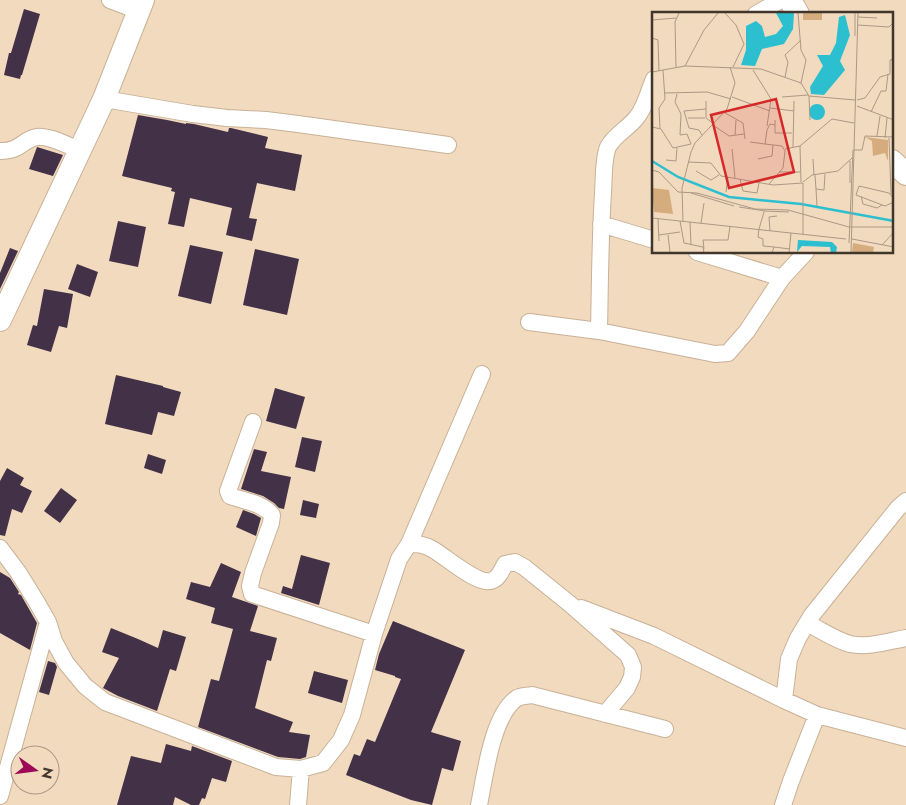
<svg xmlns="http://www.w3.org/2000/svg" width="906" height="805" viewBox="0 0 906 805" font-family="Jost,sans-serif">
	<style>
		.building { fill: #423147 }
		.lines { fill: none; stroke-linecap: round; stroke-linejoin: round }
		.street-casing { stroke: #c8b197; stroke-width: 18 }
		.secondary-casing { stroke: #c8b197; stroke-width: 24 }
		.street { stroke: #fff; stroke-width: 16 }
		.secondary { stroke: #fff; stroke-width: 22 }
		.inset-river { fill: none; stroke: #2cbfd0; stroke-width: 2.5 }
		.inset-road { fill: none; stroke: #ab9884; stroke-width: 1 }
		.view { fill: #d62828; fill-opacity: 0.15; stroke: #d62828; stroke-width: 2.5 }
		.inset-edge { fill: none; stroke: #40362c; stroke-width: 2.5 }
	</style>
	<rect width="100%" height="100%" fill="#f2dabf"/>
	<path class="building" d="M24,9L40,14L22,75H21L20,79L4,75L9,53H11Z
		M138,115L167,120L186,124V123L194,124L228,132L229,128H231L268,137L265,148L302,155L295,191L257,183L249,218L257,219L252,241L226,235L232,208L190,198L184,227L168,224L175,192L171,191L172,188L122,176Z
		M37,147L63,155L53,176L29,169Z
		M118,221L146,227L138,267L109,261Z
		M190,245L223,252L211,304L178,296Z
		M10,248L18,251L0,289V273Z
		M255,249L299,259L287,315L243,305Z
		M77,264L98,272L90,297L68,289Z
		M44,289L73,294L67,328L59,326L51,352L27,345L33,325L37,326Z
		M116,375L163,386V387L181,392L174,416L158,412L152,435L105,424Z
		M275,388L305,397L296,429L266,421Z
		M302,437L322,441L315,472L295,467Z
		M254,449L267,452L261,471L291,477L284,509L279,508L274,503L263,496L241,489Z
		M148,454L166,460L162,474L144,468Z
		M7,468L24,478L20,485L32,491L22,513L12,509L5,536L0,535V481Z
		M61,488L77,500L60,523L44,511Z
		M303,500L319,504L316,518L300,515Z
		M243,510L254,514L261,518L256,536L236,527Z
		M301,555L330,563L319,605L281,593L283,586L292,589Z
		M221,563L241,572L232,597L258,606L250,631L277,638L271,661L267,660L255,708L293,722L289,732L310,735L306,757L300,759L278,757L198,727L211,679L219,681L233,629L211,623L215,608L186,599L191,582L210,587Z
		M0,572L10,578L19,592L18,594L21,595L37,623L30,650L0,633Z
		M393,621L465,650L431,732L461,741L453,771L442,768L432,805L411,800L346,775L354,754L360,756L367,739L375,742L401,679L395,677V676L375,670L379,654Z
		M111,628L138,639L158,648L163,630L186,637L176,671L170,669L157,711L118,696L103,688L119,658L102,652Z
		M48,661L55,663L57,667L49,695L39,692Z
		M314,671L348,680L342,703L308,693Z
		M166,744L191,751L192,746L232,761L226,782L212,778L205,799L202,798L199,805H191L175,797L173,805H117L131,756L161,763Z"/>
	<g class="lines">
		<defs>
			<path id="street" d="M110,0L139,11
				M756,14L781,0
				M104,99L193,114L227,118L266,120L298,124L448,145
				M0,151C20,152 23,139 37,137C49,135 68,146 80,150
				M601,224L654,240
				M697,252L782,278
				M529,322L599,331L715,354L728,353L747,331L782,278L806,252
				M599,331C600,285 600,239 603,193C604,180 603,159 608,147C615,134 628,129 637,117C646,106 648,92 654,79
				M253,422L228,491L230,496C244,501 263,503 272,515L271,523L253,573L250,586L252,594L374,634
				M409,544L482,374
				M0,548L18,572L36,601L48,622L54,641L66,663L85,686L105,702L276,767L301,769L323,763L341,740L352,715L374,634L399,559L409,544C417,544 424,544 432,549C445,556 476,584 490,581C498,580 502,570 505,564L515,562L524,567L570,604L628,655L633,667L632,677L627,688L605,714
				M581,608L654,636L784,700L817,715L906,738
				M807,623C821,630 835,640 850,644C868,648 889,641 906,638
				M784,700L789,659L798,638L812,615L898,508L906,501
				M0,796L48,622
				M298,805L301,769
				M479,805C485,776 492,715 517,698C521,696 527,696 532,695L665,729
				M783,805L791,781L817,715"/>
			<path id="secondary" d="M790,0L798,14
				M892,161L906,174
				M0,320L104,99L143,0"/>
		</defs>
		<use href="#street" class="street-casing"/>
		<use href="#secondary" class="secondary-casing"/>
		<use href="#street" class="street"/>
		<use href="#secondary" class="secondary"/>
	</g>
	<g transform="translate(652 12)">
		<rect width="241" height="241" fill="#f2dabf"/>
		<path d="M213,125L236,128V149L233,141L221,144L220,129Z" fill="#d4ac7d"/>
		<path d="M151,1H170V8H151ZM0,176L17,178L21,202L2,200ZM201,231L222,235L221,241H200Z" fill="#d4ac7d"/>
		<path d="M124,1H142L141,17L132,32L110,37L103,54L89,53L94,38V14L104,9L110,14L113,25L124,22L131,14ZM193,3L198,23L188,49L193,58L172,83L159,82L158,75L171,54L165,43H178L184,31L187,5ZM157 100a8 8 0 1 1 16 0a8 8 0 1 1-16 0ZM146,228L180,230L185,235L184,241H179L178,235L150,234L145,240Z" fill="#2cbfd0"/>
		<path class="inset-river" d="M0,149L26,165L77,185L149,192L242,209"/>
		<path class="inset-road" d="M73,1L84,13L92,32L81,55M146,1L149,38L154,48L149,71M206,5L225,6M0,8L24,6M206,13L237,15L242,10M203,24V1M0,26L6,28L7,59M33,54L52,18L66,1M24,55L23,10L27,1M101,58L119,87L115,114M0,60L33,54L109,57L149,71L157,84L203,88M133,65L136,50L133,43L149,28M13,81L55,80L79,87M25,82L23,90L29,102L28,123L35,122L39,132M157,84L158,108M80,85L118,99M130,85L156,83M205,88L213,86L228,65L238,62V48L242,47M54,89V106L62,112M205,94L242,108M118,96L142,99M219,100L229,79H234L236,62M73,101L91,111L93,127M36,106H53M123,108V121H140M61,113L77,124L92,122M0,115L9,117L21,136L39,132M8,116L7,96L13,87L11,58M50,123L47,118L37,116L32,99L54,97M83,123L84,108M225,124L228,104M233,126L235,106M237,126L239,182M98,130L113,132M141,135L142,89M80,137L83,166M133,137L148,134M202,138H210L213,124L242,125M106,147L120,144L121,133M161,147L162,163M14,148L24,149L25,136M198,149V171M36,150L59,151L69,164L121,173L151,171V222M0,158L7,160L26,180L45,181L103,197L136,198L197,215H242M44,159L59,168L67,163M127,160H148M163,163L164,177L172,178L173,162M88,167L91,179L105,181L107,171M149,170L148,134L180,107L202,111M151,170L160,163L186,159L200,146M117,172L131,156L133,139L130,134L113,132L115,118L118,112L123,113M207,174L204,183L233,194L242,190M207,174L237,181L242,187M164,177L165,194M74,180L76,165M39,181L82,194M209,184L211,192L225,196L230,193M87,195L113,199M112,199L137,200M0,206L194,227M6,207L7,229M28,209L32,231L51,235L52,241M31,209L30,176L39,140L43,131L75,97L83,71L78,55M38,210L39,233M49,211L52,191M107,217L106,225L111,227V234L122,235M107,217L112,200M118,219L117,205L125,204M7,223L28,220M16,223L18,240M200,227L242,235M197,231L201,138M230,233L242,220M52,237L51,228H76L78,214M120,241L122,235L138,237M137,241L139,221M199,241L206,1"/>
		<path class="view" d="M124,87L142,160L77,176L59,103Z"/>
		<rect width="241" height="241" class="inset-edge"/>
	</g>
	<g transform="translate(35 770) rotate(104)"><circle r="24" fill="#f2dabf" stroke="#ab9884"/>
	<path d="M0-4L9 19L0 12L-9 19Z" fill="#9d0956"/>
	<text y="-8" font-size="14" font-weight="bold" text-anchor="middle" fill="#40362c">N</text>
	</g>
</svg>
